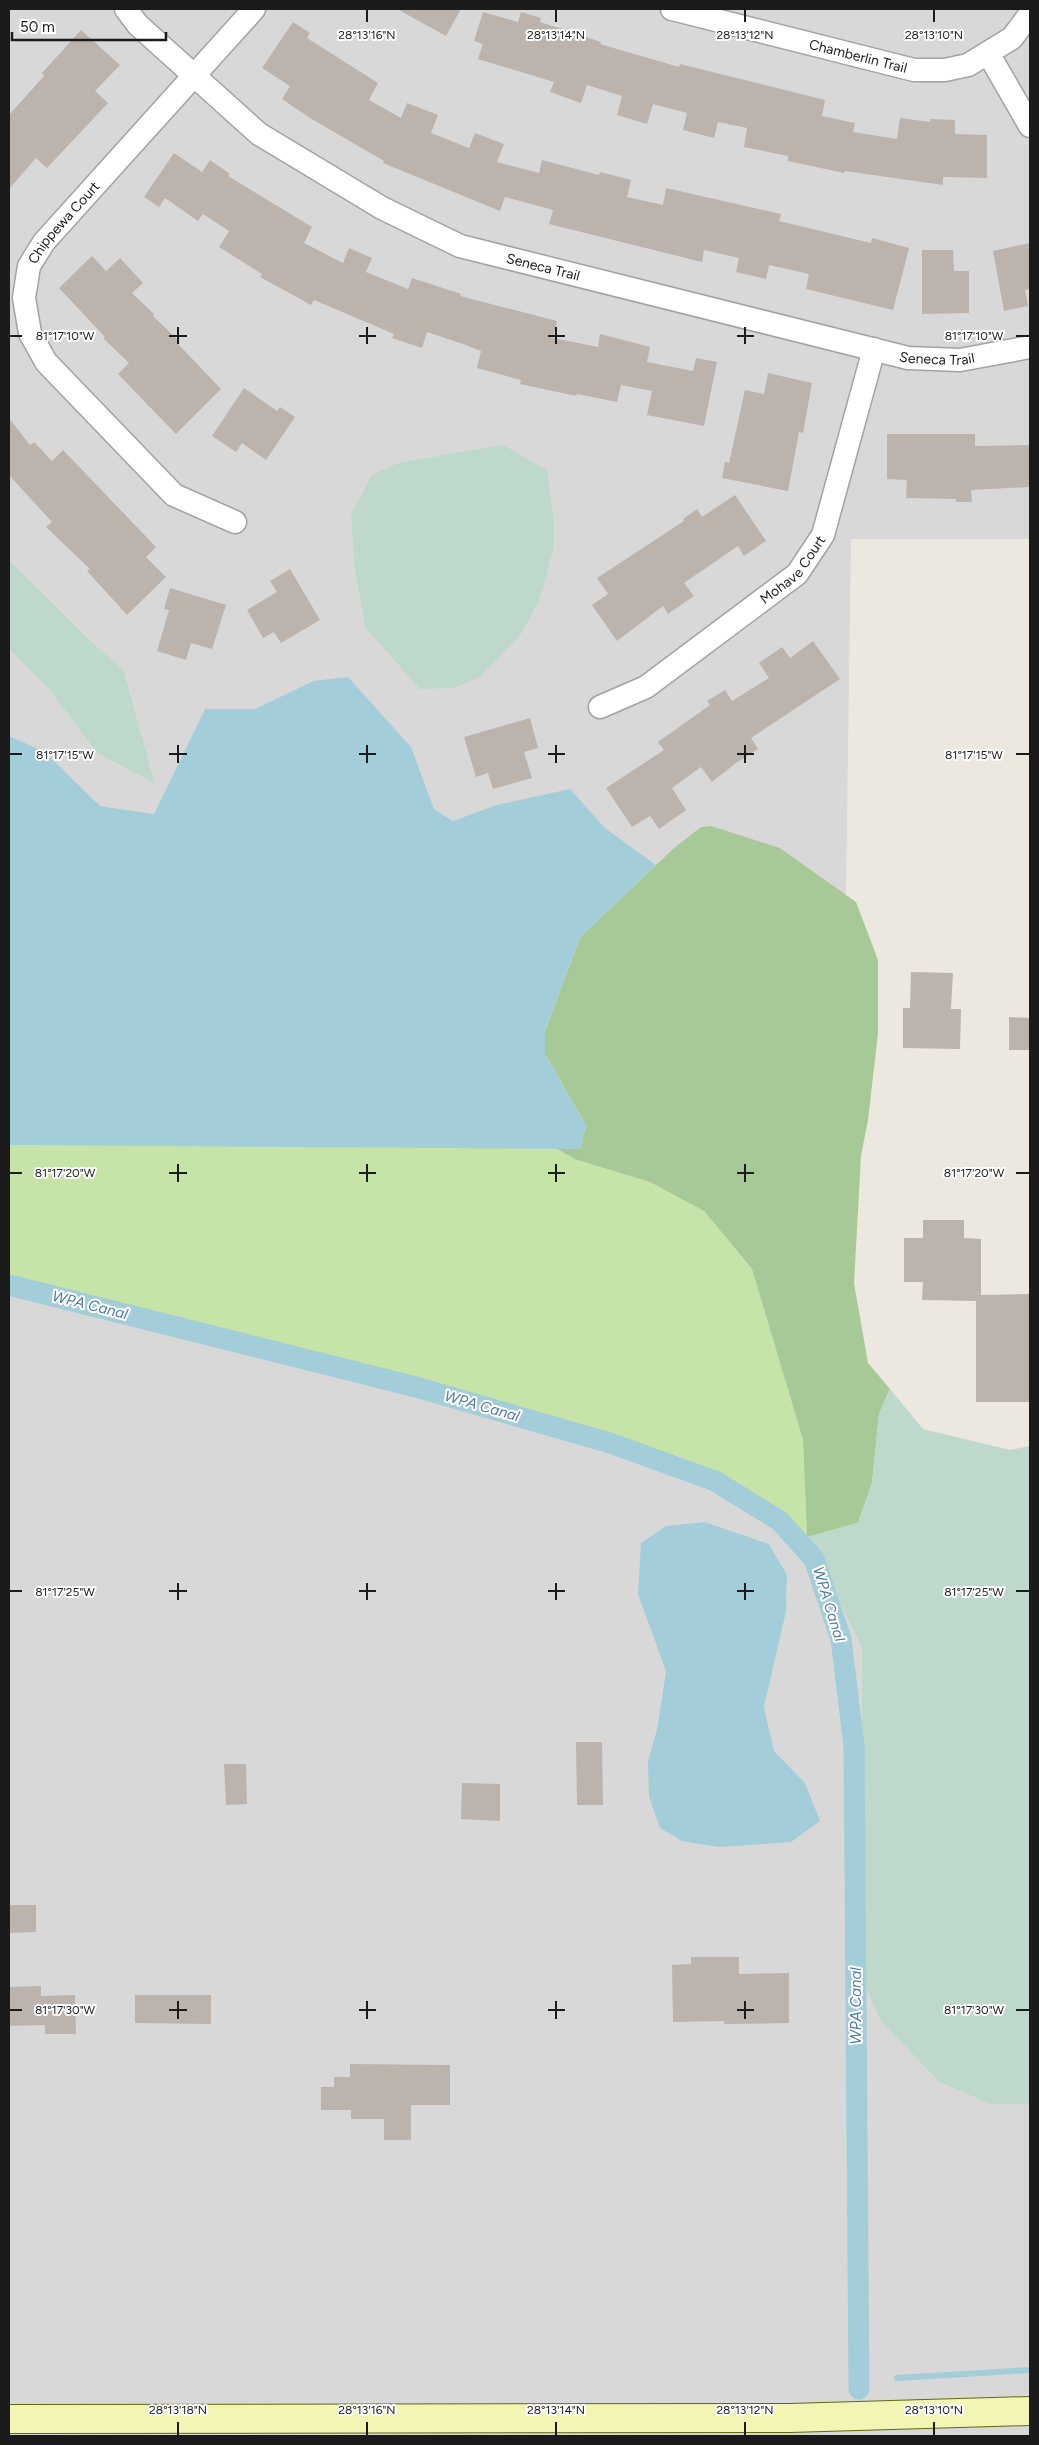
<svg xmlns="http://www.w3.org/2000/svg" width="1039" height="2445" viewBox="0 0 1039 2445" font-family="Figtree,sans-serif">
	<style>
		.residential { fill: #d9d8d8; fill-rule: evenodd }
		.grass { fill: #c7e4a8 }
		.forest { fill: #a7c997 }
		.wetland { fill: #bed9cc }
		.water { fill: #a3cdd8 }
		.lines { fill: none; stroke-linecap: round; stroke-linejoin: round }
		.stream { stroke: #a3cdd8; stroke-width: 6 }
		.canal { stroke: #a3cdd8; stroke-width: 21 }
		.building { fill: #bcb3ad }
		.minor-casing { stroke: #a2a2a2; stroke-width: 25 }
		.secondary-casing { stroke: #60690a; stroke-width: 30 }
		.minor { stroke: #fff; stroke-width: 22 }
		.secondary { stroke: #f3f5b5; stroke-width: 28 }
		.ticks { fill: none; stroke: #1b1b1b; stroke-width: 2 }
		.labels { text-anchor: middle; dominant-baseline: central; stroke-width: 4; stroke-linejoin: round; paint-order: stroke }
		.street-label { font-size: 14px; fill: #1b1b1b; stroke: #fff }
		.water-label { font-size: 15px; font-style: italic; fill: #4d7aa4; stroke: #fff }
		.ticks-label { font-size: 12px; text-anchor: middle; fill: #1b1b1b; stroke: #fff; stroke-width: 4; stroke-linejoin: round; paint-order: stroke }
	</style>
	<rect width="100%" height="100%" fill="#ece8e0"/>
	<path class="residential" d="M9,9H1030V539H851L846,895L780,848H674L656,865L605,828L570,790L496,805L453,821L434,809L410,747L313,681L255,709H205L154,814L100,806L45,752L9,736V649L48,688L97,753L155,784L124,671L90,640L9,560ZM351,514L365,627L354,565Z
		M9,1283L319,1357L681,1457L807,1537L862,1648L861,1978L881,2021L939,2082L990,2104H1030V2401L912,2406L9,2409ZM705,1522L769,1544L787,1575L786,1612L764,1707L774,1751L805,1783L791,1842L757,1843L648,1761L657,1729L666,1671Z
		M1030,2422V2436H9V2430Z"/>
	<path class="grass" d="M9,1145L555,1148L577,1160L650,1182L704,1211L752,1269L803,1440L807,1537L681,1457L319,1357L9,1283Z"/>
	<path class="forest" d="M711,826L780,848L856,902L878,960V1033L868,1120L861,1156L854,1283L868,1363L890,1389L879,1414L872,1483L858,1523L807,1537L803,1440L752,1269L704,1211L650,1182L577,1160L555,1148L580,1149L586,1125L545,1054V1031L580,937L674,848L701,827Z"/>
	<path class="wetland" d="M503,445L547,470L554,521V547L539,601L521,634L478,678L453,688L420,689L365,627L354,565L351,514L372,475L398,463Z
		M9,560L90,640L124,671L155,784L97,753L48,688L9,649Z
		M890,1389L923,1429L1010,1450L1030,1446V2104H990L939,2082L881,2021L861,1978L862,1648L807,1537L858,1523L872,1483L879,1414Z"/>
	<path class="water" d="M348,677L411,747L434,809L453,821L496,805L570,789L605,828L656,865L580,937L545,1031V1054L586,1125L580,1149L9,1145V736L45,752L100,806L154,814L205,709H255L313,681Z
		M705,1522L769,1544L787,1575L786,1612L764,1707L774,1751L805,1783L820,1821L791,1842L719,1847L682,1841L660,1828L649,1797L648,1761L657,1729L666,1671L638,1594L641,1543L666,1526Z"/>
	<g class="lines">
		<path class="stream" d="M897,2378L1030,2370"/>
		<path class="canal" d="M9,1285L416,1387L610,1443L715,1481L780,1521L814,1559L841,1639L854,1746L859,2389"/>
	</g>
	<path class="building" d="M397,9H461L446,36Z
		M483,12L518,22L521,12L541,18L540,22L601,42L600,44L679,67L680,64L825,100L822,116L855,123L853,132L897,139L900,118L930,122V119L955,120V134L987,135V178L943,177V185L845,171L844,173L788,161V156L744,147L747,128L718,122L714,138L683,130L687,113L653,104L647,124L617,115L622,96L587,85L581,103L550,92L554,82L478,59L483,44L474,41Z
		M293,22L310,33L307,38L378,83L369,100L401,118L407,103L438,115L431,133L469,148L475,133L504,144L497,162L539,173L542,160L599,175L600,172L631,180L627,197L663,205L666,188L781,214L779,221L871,243L872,238L909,248L893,310L806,289L809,274L769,265L766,279L736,272L739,258L704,250L702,262L549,224L553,210L505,197L500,211L383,163L384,161L310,118L282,99L290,86L262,68Z
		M81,30L120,65L95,91L108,103L47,168L36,158L9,189V115L44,76L42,73Z
		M174,153L202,172L210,160L230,174L228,176L312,227L304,243L343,263L349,248L372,258L366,272L408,289L412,278L461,294L460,296L557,321L553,338L598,347L600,334L650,347L647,362L693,371L696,358L717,362L704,426L647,415L652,391L621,385L617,402L577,394L576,396L520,384L521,380L477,368L481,351L463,344L427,332L422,348L392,338L394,334L314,300L311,305L260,277L262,274L219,247L229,231L203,214L198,221L165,198L159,207L144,197Z
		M1030,243V289L1025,290L1028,306L1004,311L993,251Z
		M922,250H953L954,271H969V313L922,314Z
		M92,256L106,271L120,258L143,283L132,293L154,314L153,316L180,342L178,344L221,389L176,434L118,374L129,363L103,338L105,337L59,288Z
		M768,373L812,383L803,433L799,432L788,491L722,478L725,462L729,463L745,390L764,394Z
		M244,388L277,411L280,407L295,417L266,460L242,443L236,452L212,436Z
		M9,418L30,445L34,442L52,461L63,450L156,547L146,557L166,577L127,615L87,571L90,569L46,527L52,522L9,475Z
		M887,434H975V446L1030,445V487L971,490L972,502H956V499L906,498L907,480L887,479Z
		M735,495L766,541L744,556L738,546L684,583L694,596L668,614L663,606L617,641L592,605L608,594L597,578L684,521L683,519L697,509L702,517Z
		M290,569L320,620L281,643L274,632L263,638L247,610L277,592L270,581Z
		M170,588L226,605L212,649L191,643L186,660L157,651L169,610L164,609Z
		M813,641L840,679L751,738L758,749L736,763L712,782L701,767L672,788L686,810L659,829L650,816L632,827L606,788L664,750L658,742L710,705L707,701L725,690L732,701L769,678L759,663L782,647L790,658Z
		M530,718L538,748L524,752L532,778L493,789L488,773L476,777L464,737Z
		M911,972L953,973L951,1009H961L960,1049L903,1048V1008H910Z
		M1009,1017L1030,1018V1050H1009Z
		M923,1220H964V1238L981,1239V1295L1030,1294V1402H976V1301L922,1300L923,1282H904V1238H923Z
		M576,1742H602L603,1805H577Z
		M224,1764H246L247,1804L226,1805Z
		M462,1783L500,1784V1821L461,1819Z
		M9,1905H36V1932L9,1933Z
		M691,1957H739V1974L789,1973V2023L724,2024V2021L673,2022L672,1965L691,1964Z
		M41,1986V1996L75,1995L76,2034H45V2025L9,2026V1987Z
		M135,1995H211V2024L135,2023Z
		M350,2064L450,2065V2105H411V2140H384V2119H351V2110H321V2087H334V2077H350Z"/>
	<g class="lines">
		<defs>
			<g id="minor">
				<path id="s1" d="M126,9L138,25L259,134L382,208L460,246L908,358L960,360L1030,347"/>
				<path id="s2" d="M672,9L914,70H945L968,65L1012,38L1030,14"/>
				<path d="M988,53L1030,126"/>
				<path id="s3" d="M235,522L174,495L46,362L30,333L24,298L29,266L44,242L254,9"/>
				<path id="s4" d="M600,707L646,687L797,574L823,535L874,349"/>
			</g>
			<path id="secondary" d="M9,2419L790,2418L1030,2411"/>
		</defs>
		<use href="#minor" class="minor-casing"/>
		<use href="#secondary" class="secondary-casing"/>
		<use href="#minor" class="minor"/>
		<use href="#secondary" class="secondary"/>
	</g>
	<path class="ticks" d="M367,10V22M556,10V22M745,10V22M934,10V22M178,327V344M367,327V344M556,327V344M745,327V344M10,336H22M169,336H187M359,336H376M548,336H565M737,336H754M1016,336H1029M178,745V763M367,745V763M556,745V763M745,745V763M10,754H22M169,754H187M359,754H376M548,754H565M737,754H754M1016,754H1029M178,1164V1182M367,1164V1182M556,1164V1182M745,1164V1182M10,1173H22M169,1173H187M359,1173H376M548,1173H565M737,1173H754M1016,1173H1029M178,1583V1600M367,1583V1600M556,1583V1600M745,1583V1600M10,1591H22M169,1591H187M359,1591H376M548,1591H565M737,1591H754M1016,1591H1029M178,2001V2019M367,2001V2019M556,2001V2019M745,2001V2019M10,2010H22M169,2010H187M359,2010H376M548,2010H565M737,2010H754M1016,2010H1029M178,2422V2435M367,2422V2435M556,2422V2435M745,2422V2435M934,2422V2435"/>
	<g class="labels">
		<g class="street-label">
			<text stroke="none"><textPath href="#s2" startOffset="192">Chamberlin Trail</textPath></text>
			<text stroke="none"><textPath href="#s3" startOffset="408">Chippewa Court</textPath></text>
			<text stroke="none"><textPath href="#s1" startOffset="499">Seneca Trail</textPath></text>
			<text stroke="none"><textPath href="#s1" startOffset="904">Seneca Trail</textPath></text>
			<text stroke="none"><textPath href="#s4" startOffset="239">Mohave Court</textPath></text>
		</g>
		<g class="water-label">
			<text transform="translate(90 1305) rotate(14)">WPA Canal</text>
			<text transform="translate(482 1406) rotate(16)">WPA Canal</text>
			<text transform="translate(829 1604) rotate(73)">WPA Canal</text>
			<text transform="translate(856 2006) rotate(-90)">WPA Canal</text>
		</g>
	</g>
	<g class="ticks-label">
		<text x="367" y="39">28°13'16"N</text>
		<text x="556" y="39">28°13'14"N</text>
		<text x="745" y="39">28°13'12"N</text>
		<text x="934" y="39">28°13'10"N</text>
		<text x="974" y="340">81°17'10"W</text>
		<text x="65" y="340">81°17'10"W</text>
		<text x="974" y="759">81°17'15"W</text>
		<text x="65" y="759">81°17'15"W</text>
		<text x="974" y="1177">81°17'20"W</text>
		<text x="65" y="1177">81°17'20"W</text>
		<text x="65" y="1596">81°17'25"W</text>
		<text x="974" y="1596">81°17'25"W</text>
		<text x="65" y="2014">81°17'30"W</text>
		<text x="974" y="2014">81°17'30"W</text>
		<text x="178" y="2414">28°13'18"N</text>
		<text x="367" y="2414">28°13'16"N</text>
		<text x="556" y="2414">28°13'14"N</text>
		<text x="745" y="2414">28°13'12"N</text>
		<text x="934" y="2414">28°13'10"N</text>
	</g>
	<rect width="1039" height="2445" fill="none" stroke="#1b1b1b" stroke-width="20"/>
	<path d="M12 32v8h154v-8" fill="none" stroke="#1b1b1b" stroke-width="2.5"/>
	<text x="20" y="32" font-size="15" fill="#1b1b1b" stroke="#ffffff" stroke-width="4" paint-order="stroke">50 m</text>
</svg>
